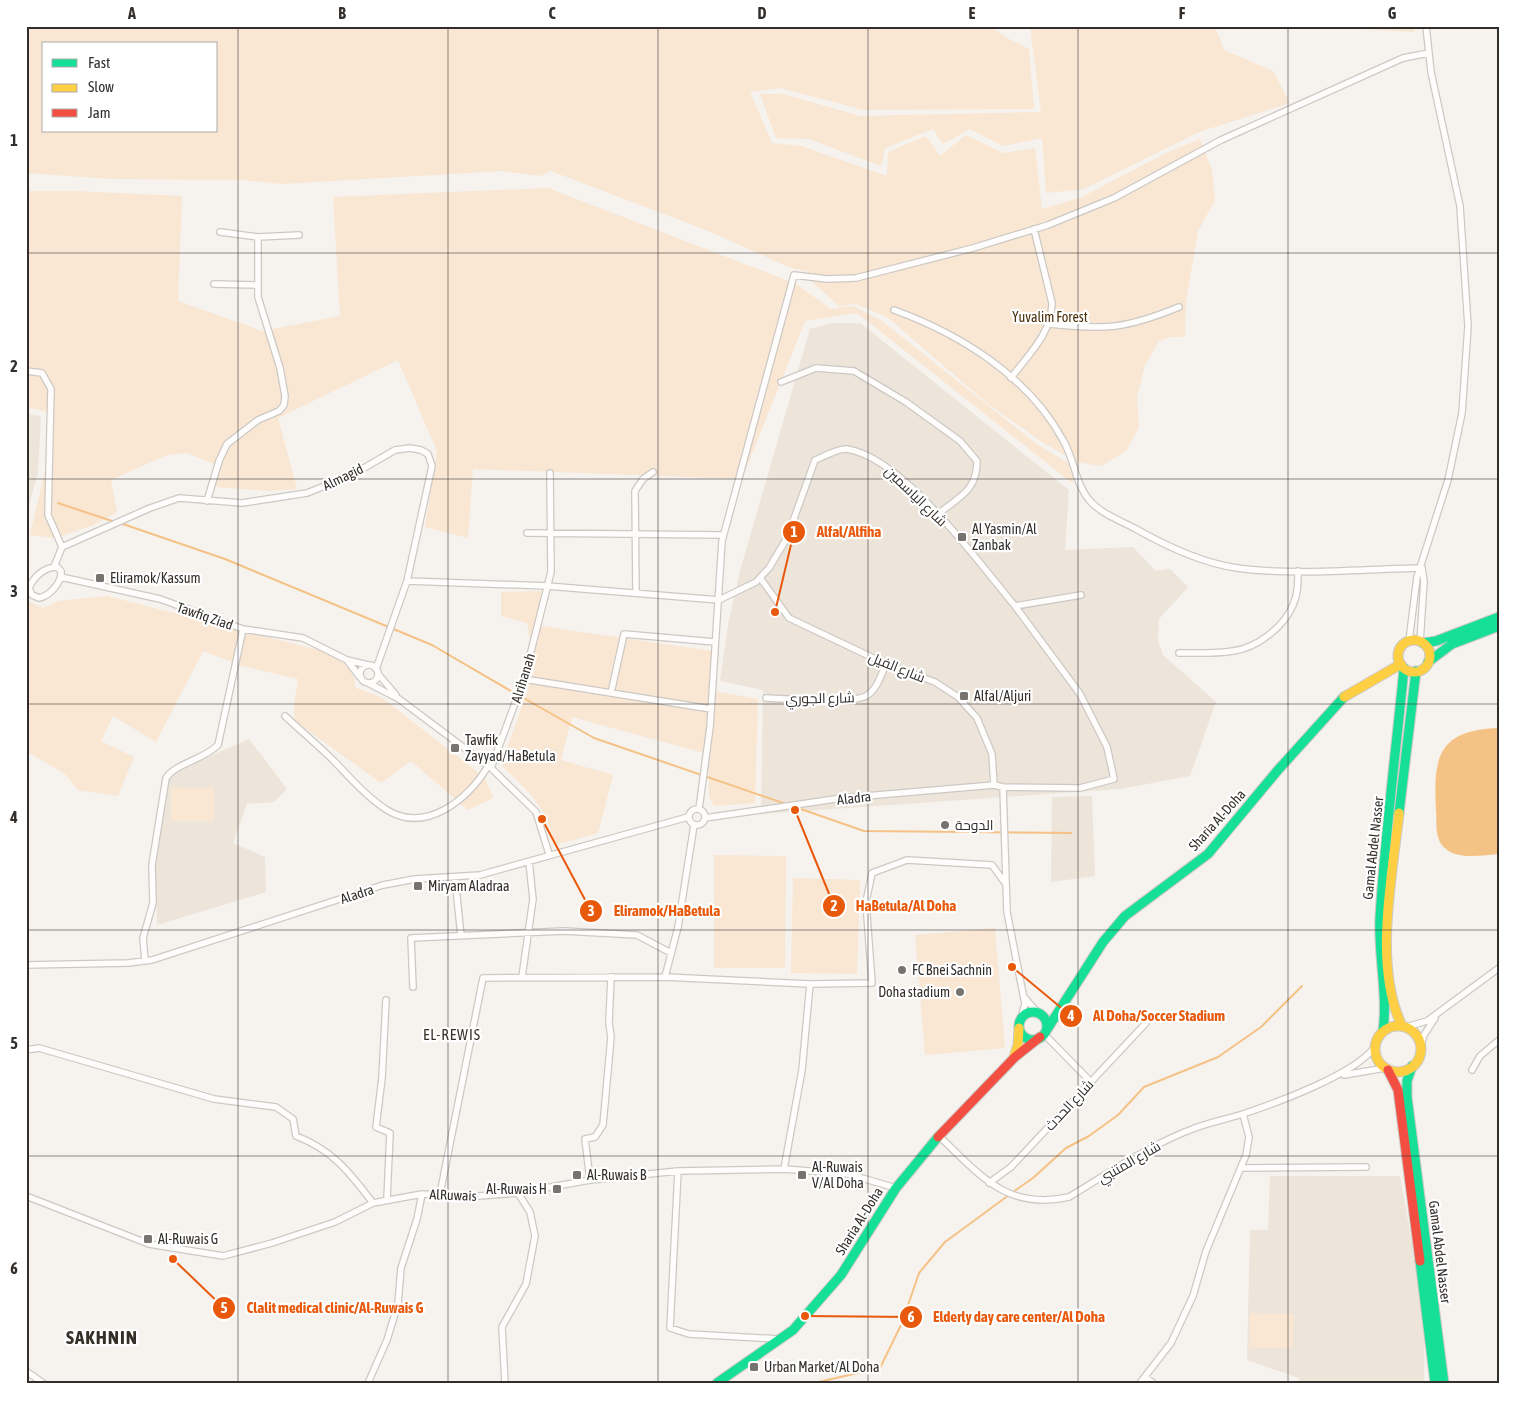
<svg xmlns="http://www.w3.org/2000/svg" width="1525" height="1409" viewBox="0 0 1525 1409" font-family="'Asap Condensed',Cairo,sans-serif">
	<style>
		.built { fill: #ede4da }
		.green { fill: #f9e6d3; fill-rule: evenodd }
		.water { fill: #f5c286 }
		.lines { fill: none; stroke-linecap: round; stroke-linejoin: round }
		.stream { stroke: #f5c286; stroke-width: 2 }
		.street-casing { stroke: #ccc9c5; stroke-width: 8 }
		.fast-casing { stroke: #ccc9c5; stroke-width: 11 }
		.slow-casing { stroke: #ccc9c5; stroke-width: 11 }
		.jam-casing { stroke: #ccc9c5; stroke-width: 11 }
		.street { stroke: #fefdfc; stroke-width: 5.5 }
		.fast { stroke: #16e098; stroke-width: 9 }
		.slow { stroke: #ffcf43; stroke-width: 9 }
		.jam { stroke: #f24e42; stroke-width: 9 }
		.grid { fill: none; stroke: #322e2b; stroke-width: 1; stroke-opacity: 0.55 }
		.poi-dot { fill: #77736f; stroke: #fff; stroke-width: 2 }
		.labels { text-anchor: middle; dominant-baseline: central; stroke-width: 4.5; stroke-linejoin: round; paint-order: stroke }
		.park-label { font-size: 14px; fill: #4a2e09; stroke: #fff }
		.street-label { font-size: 14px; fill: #322e2b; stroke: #fff }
		.poi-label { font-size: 14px; fill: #322e2b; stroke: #fff; text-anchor: start }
		.neighbourhood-label { font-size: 15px; letter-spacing: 1px; fill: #352f28; stroke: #fff }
		.district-label { font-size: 19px; font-weight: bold; letter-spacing: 1px; fill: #352f28; stroke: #fff }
		.leader { fill: none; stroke: #e8590c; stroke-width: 2 }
		.callout-dot { fill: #e8590c; stroke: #fff; stroke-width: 2 }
		.mark-label { font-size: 15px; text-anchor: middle; font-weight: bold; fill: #fff }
		.callout-label { font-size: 15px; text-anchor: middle; font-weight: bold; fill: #e8590c; stroke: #fff; stroke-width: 4.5; stroke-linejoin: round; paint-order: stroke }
		.neatline { fill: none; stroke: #322e2b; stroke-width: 2 }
		.grid-label { font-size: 16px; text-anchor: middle; font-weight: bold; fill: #322e2b }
	</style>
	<rect width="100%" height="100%" fill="#f6f2ed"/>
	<path class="built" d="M832,323H860L1069,490L1065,550L1133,547L1156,571L1170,569L1188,587L1159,619L1158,641L1163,655L1216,702L1190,776L1120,789L761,814L763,690L720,681L728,625L740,571L810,329Z
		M26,414L41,416L38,472L26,517Z
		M249,739L287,789L274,802L247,804L233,843L265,857L266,892L157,925L155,857L168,775Z
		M1092,796L1095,876L1051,882L1052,797Z
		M1270,1176H1400L1413,1249L1425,1283L1424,1383H1299V1378L1247,1360L1250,1230H1268Z"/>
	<path class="green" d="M26,26H990L1009,39L1029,49L1034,109L864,110L780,88L750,92L772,143L801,146L887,176L888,152L926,136L940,156L966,135L1003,153L1035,148L1042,209L1082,197L1166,153L1200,139L1212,170L1215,200L1198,231L1186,300L1185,337H1171L1159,341L1145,365L1137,397L1139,427L1126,451L1101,466L1077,462L1042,442L987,403L887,317L856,304L839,306L809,279L808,272L789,267L706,230L551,171L540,176L502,171L281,184L244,180L112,179L26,173ZM44,44H216V131H44Z
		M1030,26H1166L1173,29L1174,26H1215L1224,50L1273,71L1290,103L1199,132L1084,189L1046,193L1042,138L1003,146L970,129L943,144L933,129L885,148L881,166L809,139L776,138L760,94H783L860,116L1041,112Z
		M1335,26H1414L1415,32L1341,28Z
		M548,188L796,284L831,309L853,306L882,321L1034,442L1079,470L1072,483L857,313L805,321L742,479L473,469L468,538L425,527L437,451L398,360L278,418L297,489L271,491L215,487L219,466L187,453L167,455L111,480L117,512L91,526L55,538L30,535L46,467L51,413L26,407V191H74L182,196L178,301L262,331L340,316L333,197Z
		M545,591L540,626L719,652L714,691L758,699L755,803L714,806L709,796L708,754L572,717L561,760L613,775L598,833L555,845C547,806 527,790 501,765L535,670L527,623L501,616V592Z
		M107,596L322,651C341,661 353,665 356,688L381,697L485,778L493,798L468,810L411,761L381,783L295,721L294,705L298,679L242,666L203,651L156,742L113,716L101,741L134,757L118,796L78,790L65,774L26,751V601L44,608L58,601Z
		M171,787L214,788V821H171Z
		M714,855L786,856L785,968H714Z
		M793,878L860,880L857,974L791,973Z
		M995,928L1005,1048L925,1055L915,935Z
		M1250,1313L1294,1314L1293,1348H1249Z"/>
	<path class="water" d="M1499,728V854C1483,855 1459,860 1446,849C1434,840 1437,823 1436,810C1433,757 1438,730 1499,728Z"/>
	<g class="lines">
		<path class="stream" d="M58,503L115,522
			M120,523L225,559L432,645L516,694
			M520,696L594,738L786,804
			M795,807L864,831L1071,833
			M1013,1192L1033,1178L1066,1148L1089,1136L1118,1115L1144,1087L1218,1057L1261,1027L1302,986
			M814,1383L880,1368L902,1323L919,1273L945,1242L1009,1195"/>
		<defs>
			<path id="street" d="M220,232L258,237L299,235
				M214,284L257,285
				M894,310C960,334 1028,376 1063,440C1075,460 1075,485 1091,502C1102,514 1121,521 1136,529C1166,546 1202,563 1237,568C1295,576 1363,569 1422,568
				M1049,324C1106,330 1125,329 1179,307
				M26,371L42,373L51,389L48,515L62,547
				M1011,378C1028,355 1052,333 1052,303L1034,229
				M781,382L816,368L854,371L906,402L960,441L977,461C977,491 959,497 938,514
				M207,501L219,461L227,444L258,420L279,411L284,405L285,396L280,368L258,297V237
				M527,533L723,535
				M54,567L62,547L150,508L179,498L242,503L307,493L352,475L395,450L410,448L421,450L428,454L432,466L407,581L376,669
				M57,567L61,571C62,582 50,596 39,598L32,595L29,588C34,576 45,567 57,567Z
				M61,577L160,599L243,629L303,638L347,660L368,665
				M761,579L789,618L886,664L935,682L958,697L977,718L992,754L994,785
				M407,581L547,586L719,600L756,582L769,568L787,538L815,460C823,457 838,448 847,449C904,458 978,562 1015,606
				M636,593L635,491L643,479L653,472
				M1409,641L1417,577L1448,480L1462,413L1468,326L1460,206L1431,72L1426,26
				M1420,642L1424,581L1422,568
				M1179,653C1197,653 1215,654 1233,651C1257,648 1284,627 1293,605C1298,594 1298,583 1298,571
				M347,660L359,676
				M360 674a9 9 0 1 1 18 0a9 9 0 1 1-18 0Z
				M378,674L396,695
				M524,679L711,709
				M368,683L399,699L491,768L536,812L549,854
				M611,693L624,634L715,642
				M766,698C786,699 850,704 866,696C877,690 881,675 886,664
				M285,716C302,732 320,747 336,763C351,779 368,798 387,810C426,834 469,799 488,766
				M491,768L524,679L551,572L550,473
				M1003,787L1007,912L1025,1004L1020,1021
				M689 817a8 8 0 1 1 16 0a8 8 0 1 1-16 0Z
				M699,809L710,727L722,541L794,275L827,279L856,278L973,248L1048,225L1114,198L1221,140L1403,58L1429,53
				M705,818L842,798L994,785L1003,787L1080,788L1114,779L1107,747L1080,694L1015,606L1081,595
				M455,878L461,936
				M145,961L143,938L153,903L152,865L166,778C176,763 203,760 218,745L243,629
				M26,965L128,963L152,960L383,885L415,879L480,875L688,817
				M522,977L533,899L529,862
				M665,977L678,927L694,825
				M413,987L411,938L564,931L637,935L671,953
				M1025,998L1037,1012
				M386,1000L382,1078L376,1127L390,1133L387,1199
				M1406,1027L1427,1021L1499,968
				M1044,1034L1091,1082
				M1421,1045L1424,1035L1435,1018
				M26,1050L39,1048L214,1099L276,1107L293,1119L296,1136C333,1150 350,1173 373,1203
				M1472,1070L1480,1056L1499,1040
				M1344,1075L1385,1068
				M939,1136C980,1175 1007,1211 1069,1197C1109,1173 1151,1144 1195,1128C1211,1122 1227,1119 1243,1114C1276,1103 1353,1075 1374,1048
				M1243,1168L1366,1167
				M784,1169L802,1070L810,984
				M678,1171L670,1328L689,1334L779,1339
				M590,1180L585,1139L595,1137L603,1125L611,1037L609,1023L611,977
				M989,1183L1011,1167L1146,1023
				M440,1194L483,978L665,977L810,984L872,983L866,902L872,873L907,860L992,865L1005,883
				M26,1196L149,1244L223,1256L272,1243L335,1222L373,1203L422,1194L479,1196L518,1193L590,1180L678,1171L784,1169L848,1174L896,1188
				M26,1371L43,1383
				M1145,1377L1153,1383
				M368,1383L387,1340L398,1304L401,1268L417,1219L422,1194
				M505,1383L502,1327L526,1284L535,1236L530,1212L518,1193
				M1140,1383L1171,1343L1193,1296L1206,1251L1246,1155L1249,1137L1243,1114"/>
			<path id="fast" d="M1423,643L1436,641L1499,617
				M1428,662L1452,644L1499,626
				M1399,813L1416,671
				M1019 1026a14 14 0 1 1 28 0a14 14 0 1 1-28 0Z
				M1046,1031L1103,942L1125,916L1208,854L1278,770L1344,697
				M1383,1031C1388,994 1378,955 1380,917C1385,834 1396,751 1404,668
				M1412,1066L1407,1081V1097L1444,1383
				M1420,1261L1435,1383
				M717,1383L793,1330L841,1275L896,1188L938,1137"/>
			<path id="slow" d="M1398 656a16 16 0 1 1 32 0a16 16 0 1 1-32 0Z
				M1344,697L1401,664
				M1399,813C1392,878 1373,966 1402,1026
				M1375 1049a23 23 0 1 1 46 0a23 23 0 1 1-46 0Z
				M1014,1057L1018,1045L1019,1028"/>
			<path id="jam" d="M1388,1070L1398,1090L1420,1261
				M938,1137L1015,1057L1040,1037"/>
		</defs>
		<use href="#street" class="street-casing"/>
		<use href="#fast" class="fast-casing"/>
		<use href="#slow" class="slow-casing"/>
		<use href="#jam" class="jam-casing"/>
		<use href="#street" class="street"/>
		<use href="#fast" class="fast"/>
		<use href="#slow" class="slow"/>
		<use href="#jam" class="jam"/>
	</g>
	<path class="grid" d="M238,26V1383M448,26V1383M658,26V1383M868,26V1383M1078,26V1383M1288,26V1383M26,253H1499M26,479H1499M26,704H1499M26,930H1499M26,1156H1499"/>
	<g class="poi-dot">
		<rect x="957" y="532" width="10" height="10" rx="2.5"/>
		<rect x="95" y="573" width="10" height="10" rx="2.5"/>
		<rect x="959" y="691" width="10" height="10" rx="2.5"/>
		<rect x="450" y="743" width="10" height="10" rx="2.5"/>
		<circle cx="945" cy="825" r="5"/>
		<rect x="413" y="881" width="10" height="10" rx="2.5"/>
		<circle cx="902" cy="970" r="5"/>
		<circle cx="960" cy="992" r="5"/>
		<rect x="572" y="1170" width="10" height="10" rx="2.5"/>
		<rect x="797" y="1170" width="10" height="10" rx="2.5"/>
		<rect x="552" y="1184" width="10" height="10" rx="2.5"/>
		<rect x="143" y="1234" width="10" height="10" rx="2.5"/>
		<rect x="749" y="1362" width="10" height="10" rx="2.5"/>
	</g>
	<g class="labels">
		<g class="park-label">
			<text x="1050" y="317">Yuvalim Forest</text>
		</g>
		<g class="street-label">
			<text transform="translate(343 477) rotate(-26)">Almagid</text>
			<text transform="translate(916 496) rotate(44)">شارع الياسمين</text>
			<text transform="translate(205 616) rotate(19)">Tawfiq Ziad</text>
			<text transform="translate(897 667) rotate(22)">شارع الفيل</text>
			<text transform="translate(523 678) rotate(-73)">Alrihanah</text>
			<text transform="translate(820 698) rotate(-1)">شارع الجوري</text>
			<text transform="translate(854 798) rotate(-6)">Aladra</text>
			<text transform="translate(1217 820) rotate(-48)">Sharia Al-Doha</text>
			<text transform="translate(1373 848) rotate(-84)">Gamal Abdel Nasser</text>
			<text transform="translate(357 894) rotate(-18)">Aladra</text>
			<text transform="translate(1069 1105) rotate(-47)">شارع الحدث</text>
			<text transform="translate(1129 1162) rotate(-30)">شارع المتنبي</text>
			<text transform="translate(453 1195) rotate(2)">AlRuwais</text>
			<text transform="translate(859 1221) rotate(-58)">Sharia Al-Doha</text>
			<text transform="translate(1440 1252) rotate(83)">Gamal Abdel Nasser</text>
		</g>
		<g class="poi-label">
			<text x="972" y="529">Al Yasmin/Al<tspan x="972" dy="16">Zanbak</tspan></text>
			<text x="110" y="578">Eliramok/Kassum</text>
			<text x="974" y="696">Alfal/Aljuri</text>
			<text x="465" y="740">Tawfik<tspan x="465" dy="16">Zayyad/HaBetula</tspan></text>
			<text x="955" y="825">الدوحة</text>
			<text x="428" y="886">Miryam Aladraa</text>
			<text x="912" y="970">FC Bnei Sachnin</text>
			<text x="950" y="992" text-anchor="end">Doha stadium</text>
			<text x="812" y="1167">Al-Ruwais<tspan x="812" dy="16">V/Al Doha</tspan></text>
			<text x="587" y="1175">Al-Ruwais B</text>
			<text x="547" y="1189" text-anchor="end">Al-Ruwais H</text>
			<text x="158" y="1239">Al-Ruwais G</text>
			<text x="764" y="1367">Urban Market/Al Doha</text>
		</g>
		<g class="neighbourhood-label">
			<text x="452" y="1034">EL-REWIS</text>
		</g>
		<g class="district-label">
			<text x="102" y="1337">SAKHNIN</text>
		</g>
	</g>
	<path class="leader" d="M775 612L794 532M795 810L834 906M542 819L591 911M1012 967L1071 1016M173 1259L224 1308M805 1316L911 1317"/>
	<g class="callout-dot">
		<circle cx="775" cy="612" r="5"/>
		<circle cx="795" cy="810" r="5"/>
		<circle cx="542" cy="819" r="5"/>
		<circle cx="1012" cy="967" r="5"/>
		<circle cx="173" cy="1259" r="5"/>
		<circle cx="805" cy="1316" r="5"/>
		<circle cx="794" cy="532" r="12"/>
		<circle cx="834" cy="906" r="12"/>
		<circle cx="591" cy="911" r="12"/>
		<circle cx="1071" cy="1016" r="12"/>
		<circle cx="224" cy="1308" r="12"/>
		<circle cx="911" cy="1317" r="12"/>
	</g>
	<g class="mark-label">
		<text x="794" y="537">1</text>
		<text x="834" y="911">2</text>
		<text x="591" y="916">3</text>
		<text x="1071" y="1021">4</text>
		<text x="224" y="1313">5</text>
		<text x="911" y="1322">6</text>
	</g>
	<g class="callout-label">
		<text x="849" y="537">Alfal/Alfiha</text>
		<text x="906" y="911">HaBetula/Al Doha</text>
		<text x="667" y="916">Eliramok/HaBetula</text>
		<text x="1159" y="1021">Al Doha/Soccer Stadium</text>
		<text x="335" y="1313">Clalit medical clinic/Al-Ruwais G</text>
		<text x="1019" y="1322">Elderly day care center/Al Doha</text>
	</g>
	<rect width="1525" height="1409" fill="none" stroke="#ffffff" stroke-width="55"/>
	<rect x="42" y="42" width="175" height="90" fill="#ffffff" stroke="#adabaa"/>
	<rect x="52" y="59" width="25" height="8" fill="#16e098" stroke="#adabaa"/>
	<text x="88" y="68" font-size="15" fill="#322e2b">Fast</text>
	<rect x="52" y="84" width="25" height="8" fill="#ffcf43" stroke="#adabaa"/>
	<text x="88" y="92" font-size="15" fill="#322e2b">Slow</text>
	<rect x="52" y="109" width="25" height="8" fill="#f24e42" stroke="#adabaa"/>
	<text x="88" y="118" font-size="15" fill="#322e2b">Jam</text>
	<rect x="28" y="28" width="1470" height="1354" class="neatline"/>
	<g class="grid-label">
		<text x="132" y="19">A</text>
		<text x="342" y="19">B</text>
		<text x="552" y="19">C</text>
		<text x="762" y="19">D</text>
		<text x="972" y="19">E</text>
		<text x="1182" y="19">F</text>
		<text x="1392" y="19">G</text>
		<text x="14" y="146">1</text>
		<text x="14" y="372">2</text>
		<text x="14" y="597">3</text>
		<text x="14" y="823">4</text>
		<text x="14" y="1049">5</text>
		<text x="14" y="1274">6</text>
	</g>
</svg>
